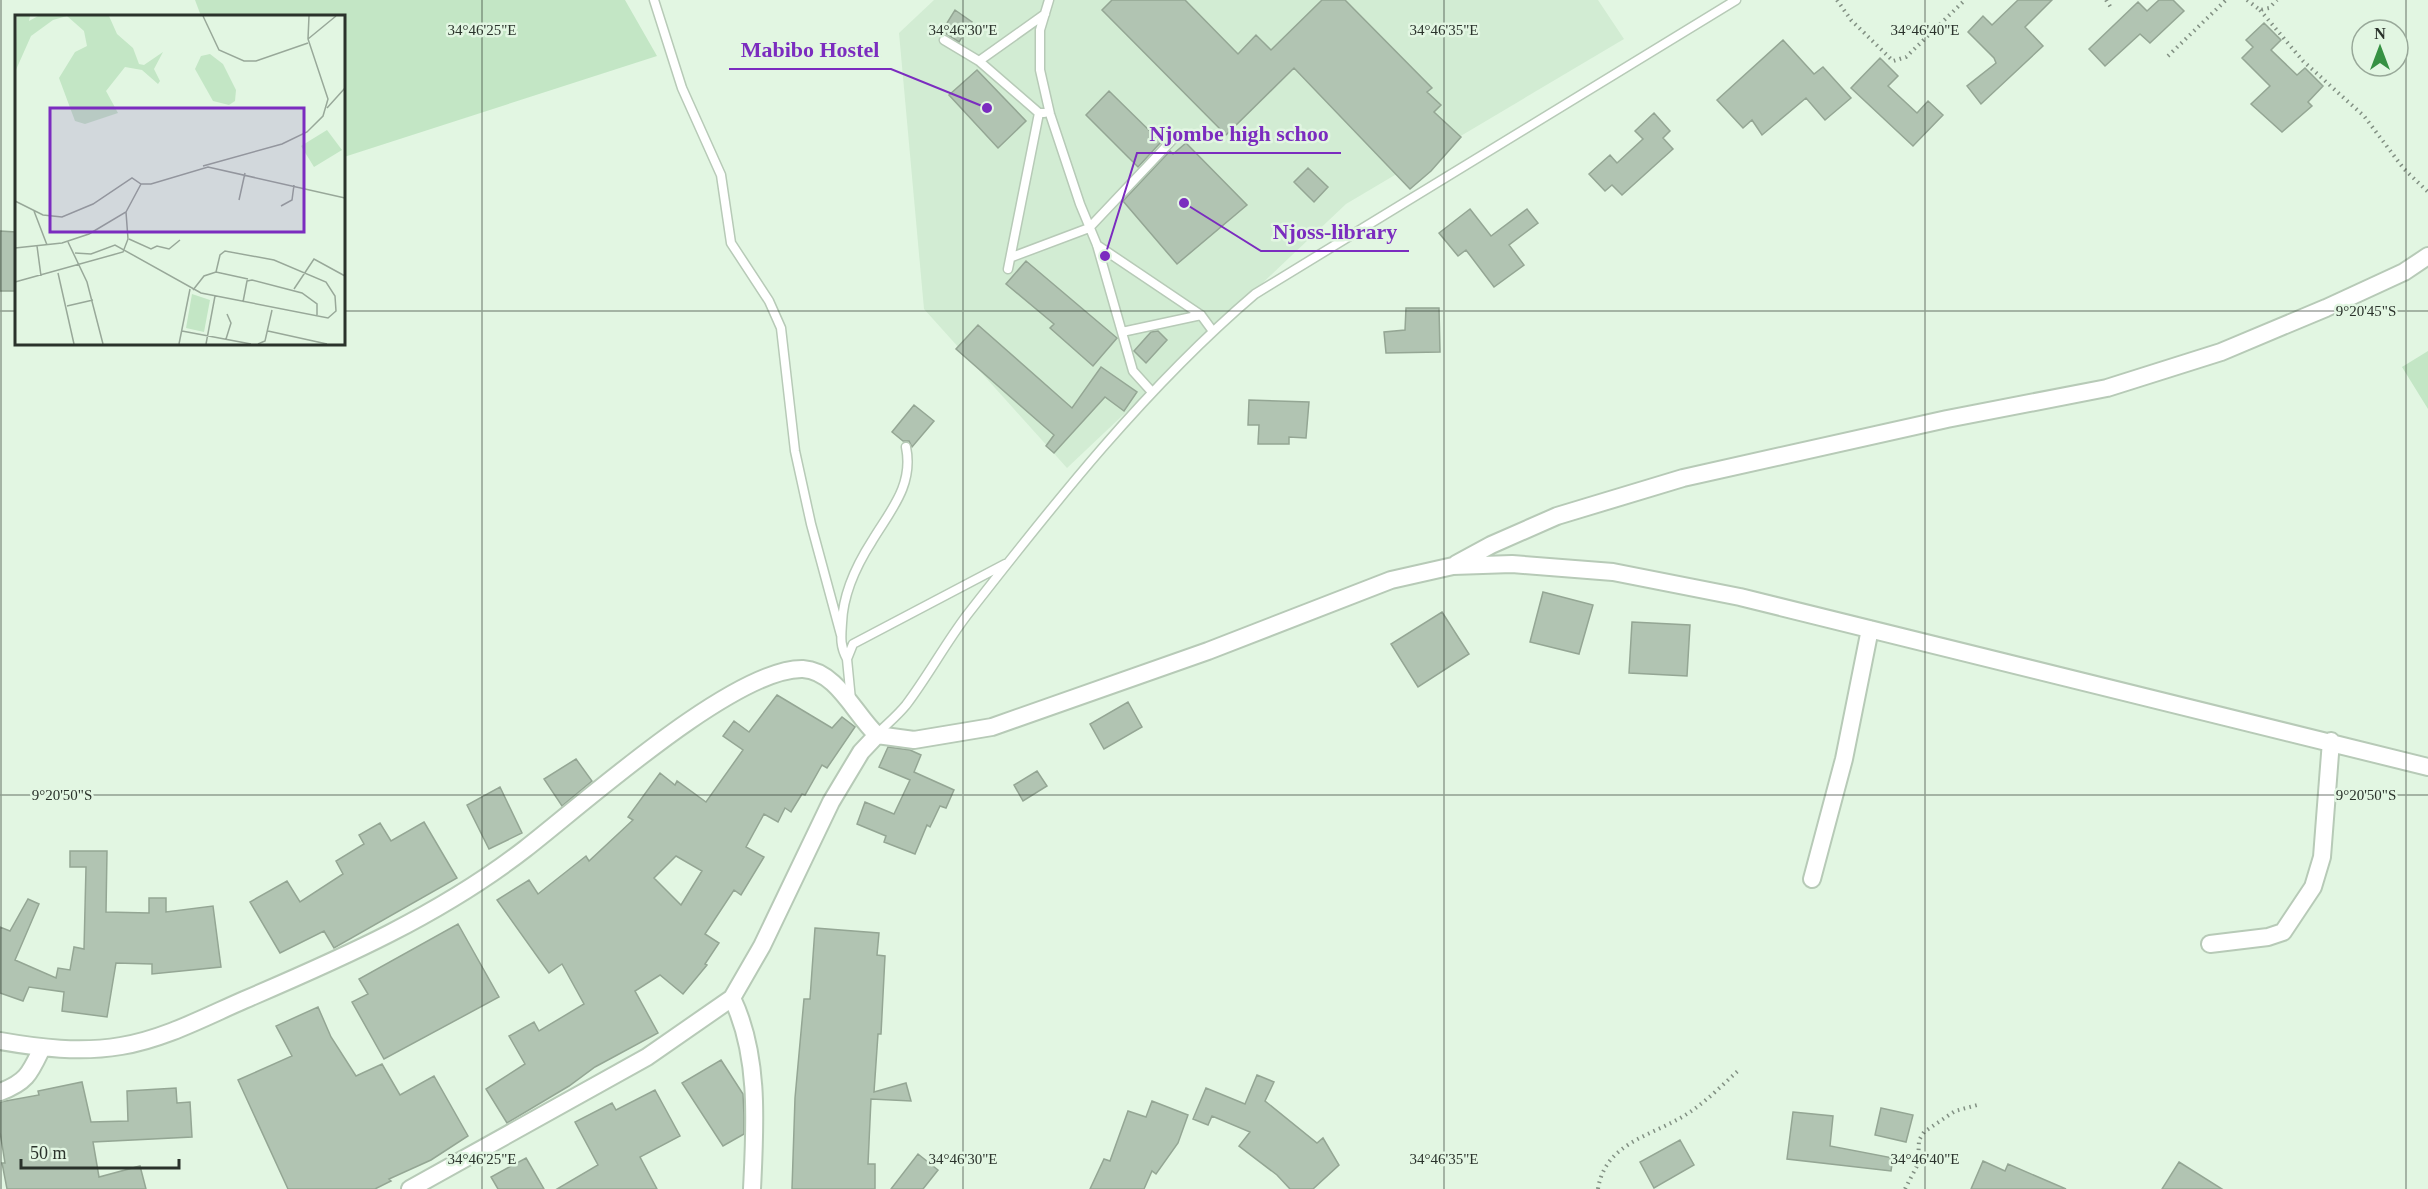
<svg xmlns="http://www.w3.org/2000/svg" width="2428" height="1189" viewBox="0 0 2428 1189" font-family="Georgia,serif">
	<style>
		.built { fill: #d2ecd3 }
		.green { fill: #c3e6c5 }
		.building { fill: #b1c4b2; stroke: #94a694; stroke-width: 1.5; fill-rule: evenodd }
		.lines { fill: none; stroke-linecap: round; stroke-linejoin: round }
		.service-casing { stroke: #b7cab7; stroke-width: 11 }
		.minor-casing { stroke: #b7cab7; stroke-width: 20 }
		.path { stroke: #829083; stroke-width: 4; stroke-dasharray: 1.5 4.5; stroke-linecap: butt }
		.service { stroke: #fff; stroke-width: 8 }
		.minor { stroke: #fff; stroke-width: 16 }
		.ticks { fill: none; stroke: #2a322b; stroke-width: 1.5; stroke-opacity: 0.45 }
		.inset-road { fill: none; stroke: #98a899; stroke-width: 1.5 }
		.view { fill: #7b2cbf; fill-opacity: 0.15; stroke: #7b2cbf; stroke-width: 3 }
		.inset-edge { fill: none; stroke: #2a322b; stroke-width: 3 }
		.ticks-label { font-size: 15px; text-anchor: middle; fill: #2a322b; stroke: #e2f6e2; stroke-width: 5; stroke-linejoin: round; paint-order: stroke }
		.leader { fill: none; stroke: #7b2cbf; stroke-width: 2 }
		.callout-dot { fill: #7b2cbf; stroke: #e2f6e2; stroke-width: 2 }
		.callout-label { font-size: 22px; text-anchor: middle; font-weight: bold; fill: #7b2cbf; stroke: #e2f6e2; stroke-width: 5; stroke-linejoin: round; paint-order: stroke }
	</style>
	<rect width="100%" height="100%" fill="#e2f6e2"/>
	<path class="built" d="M934,0H1598L1624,39L1346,204L1067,468L924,309L899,33Z"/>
	<path class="green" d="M195,0H625L657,56L344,157V16H201Z
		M2428,351V409L2402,367Z"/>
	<path class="building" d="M1112,0H1185L1238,54L1256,35L1271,50L1322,0H1345L1432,88L1427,92L1441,105L1434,112L1461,137L1431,171L1410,189L1294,68L1226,135L1102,10Z
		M2018,0H2052L2025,27L2043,46L1981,104L1967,86L1996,63L1994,58L1968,32L1983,16L1992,25Z
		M2159,0H2173L2184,11L2150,43L2140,34L2105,66L2089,49L2138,2L2147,11Z
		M955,10L972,22L959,42L942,31Z
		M2264,23L2281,40L2271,50L2297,75L2305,68L2323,86L2308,102L2312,106L2282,132L2251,104L2270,86L2242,58L2253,47L2246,40Z
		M1783,40L1814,74L1823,67L1851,98L1825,120L1806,98L1762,135L1752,120L1743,128L1717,100Z
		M1880,58L1898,76L1888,86L1917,113L1928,101L1943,115L1913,146L1851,88Z
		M977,70L1026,121L998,148L949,95Z
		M1109,91L1161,142L1138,167L1086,115Z
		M1654,113L1670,131L1663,138L1673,149L1622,195L1612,185L1605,191L1589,174L1610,155L1617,163L1643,139L1635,131Z
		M1186,143L1247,205L1177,264L1123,201L1170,151L1173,154Z
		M1308,168L1328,187L1314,202L1294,182Z
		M1470,209L1491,236L1527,209L1538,223L1509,245L1524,265L1494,287L1466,250L1458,256L1439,233Z
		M0,231L16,232V291H0Z
		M1026,261L1117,338L1093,366L1050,328L1054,324L1006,284Z
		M1406,308H1439L1440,352L1386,353L1384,332L1405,330Z
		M978,325L1072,408L1101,367L1137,392L1124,411L1105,397L1054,453L1046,446L1054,435L956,349Z
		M1158,331L1167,340L1146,363L1134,351L1151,332Z
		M1249,400L1309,402L1306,438L1289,437V444H1258L1259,425H1248Z
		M914,405L934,421L912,447L909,441H903L892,432Z
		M1543,592L1593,605L1579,654L1530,642Z
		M1442,612L1469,654L1418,687L1391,644Z
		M1632,622L1690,625L1687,676L1629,673Z
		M777,695L832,728L842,717L855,727L827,768L822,765L805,795L802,794L791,812L785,808L778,822L764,814L746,847L764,857L741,895L734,890L705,934L719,943L705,964L707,965L683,994L660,975L635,991L658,1033L595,1067L569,1086L507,1123L486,1089L525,1064L509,1036L534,1022L539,1031L584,1004L562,964L549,973L497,900L529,880L538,894L586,856L589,861L633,820L628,817L660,773L675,785L677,781L706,802L743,750L723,736L734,721L749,732ZM676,856L702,871L681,905L654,878Z
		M1128,702L1142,727L1104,749L1090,724Z
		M888,747L910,750L921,755L914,772L954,790L946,808L940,806L930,827L927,825L915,854L884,842L886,836L857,824L865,802L894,814L910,780L879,767Z
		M576,759L592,781L562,806L544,779Z
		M1037,771L1047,786L1023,801L1014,785Z
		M500,787L522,833L489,849L467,805Z
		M424,822L457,878L334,948L324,931L280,953L250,902L287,881L300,902L343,874L336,861L364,844L359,835L380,823L391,841Z
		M70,851H107L106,912L149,913V898H166V912L213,906L221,967L152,974V964L116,963L107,1017L62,1011L64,992L29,987L23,1001L0,993V927L10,931L28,899L39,904L15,960L56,978L58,968L70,970L74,947L84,949L86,867H70Z
		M458,924L499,997L384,1059L352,1002L368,994L359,979Z
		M815,928L879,933L877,955L885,956L881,1034H878L874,1092L906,1083L911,1101L871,1099L868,1164H875V1189H792L795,1098L804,999H810Z
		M318,1007L331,1037L356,1076L382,1064L400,1095L434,1076L468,1136L431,1160L389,1179L391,1181L375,1189H288L238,1080L292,1056L276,1026Z
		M721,1060L743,1094L744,1116V1134L723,1146L682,1083Z
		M1257,1075L1274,1082L1265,1101L1317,1143L1323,1138L1339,1165L1313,1189H1290L1277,1175L1239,1146L1250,1132L1212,1116L1208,1125L1193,1119L1206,1088L1245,1104Z
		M82,1082L91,1122L128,1121L127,1091L176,1088L177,1103L190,1102L192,1137L93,1142L99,1177L140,1166L146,1189H7L2,1163H5L0,1132V1102L39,1095L38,1091Z
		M655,1090L680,1136L640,1157L657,1189H557L598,1165L575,1122L612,1103L616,1110Z
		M1152,1101L1188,1115L1178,1143L1156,1174L1152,1171L1144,1189H1090L1104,1159L1110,1161L1128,1111L1146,1117Z
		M1881,1108L1913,1115L1906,1142L1875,1135Z
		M1793,1112L1833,1116L1830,1146L1893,1158L1891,1171L1787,1159Z
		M1680,1140L1694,1165L1654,1188L1640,1162Z
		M918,1154L938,1170L923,1189H891Z
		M526,1158L544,1189H498L491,1177Z
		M1983,1161L2005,1171L2008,1164L2066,1189H1971Z
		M2179,1162L2222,1189H2162Z"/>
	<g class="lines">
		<defs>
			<path id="service" d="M654,0L682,88L721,175L731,243L769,301L781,328L795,451L811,524L841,635
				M1049,0L1040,30V70L1050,114L1080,204L1097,245L1133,371L1152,392
				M944,40L979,61L1039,113H1044
				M979,61L1045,14
				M1097,245L1201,315L1212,330
				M1012,257L1089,228L1176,136
				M1008,269L1039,113
				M1122,332L1201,315
				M847,659C840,646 841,637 842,623C843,593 856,566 872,541C890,511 914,485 906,447
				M851,700L847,659L853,644L1005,564
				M877,734C887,724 897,716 906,705C928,676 945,644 967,615C1055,502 1146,387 1255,294L1736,0"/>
			<path id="minor" d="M1456,564L1491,545L1557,516L1683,478L1947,419L2107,388L2221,352L2326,308L2404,272L2428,256
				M1812,879L1844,759L1870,629
				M2210,944L2268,937L2283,932L2313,887L2322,857L2331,741
				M732,998C760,1056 755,1126 752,1189
				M0,1041C40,1048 80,1053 121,1046C164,1039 205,1017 244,1000C342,958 440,915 525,849C582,805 735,667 803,669C837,671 855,715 877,735L914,740L992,727L1208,651L1391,580L1453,566L1512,564L1613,572L1740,597L2428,767
				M0,1092C27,1082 30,1073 42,1048
				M410,1189L647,1057L732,998L762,946L831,802L861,752L877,735"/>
		</defs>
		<use href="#service" class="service-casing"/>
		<use href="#minor" class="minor-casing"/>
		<path class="path" d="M1837,0L1851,20L1893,61L1906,57L1965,0
			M2106,0L2112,9
			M2247,0L2260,10L2269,8L2277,0
			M2260,10L2303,61L2364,116L2404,169L2428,192
			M2168,56L2226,0
			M1598,1189C1605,1144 1648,1137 1682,1117C1703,1105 1721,1086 1739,1070
			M1905,1189L1918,1164L1919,1140L1924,1132L1955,1111L1981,1104"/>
		<use href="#service" class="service"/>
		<use href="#minor" class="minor"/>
	</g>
	<path class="ticks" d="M1,0V1189M482,0V1189M963,0V1189M1444,0V1189M1925,0V1189M2406,0V1189M0,311H16M344,311H2428M0,795H2428"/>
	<g transform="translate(15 15)">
		<rect width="330" height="330" fill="#e2f6e2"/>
		<path d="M2,1H15L14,6L23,1H94L102,19L118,33L124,49L129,50L148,37L139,54L145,66L143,69L127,55L110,52L91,76L103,98L70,109L60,106L44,63L60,37L72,31L69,16L52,1L38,5L16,21L0,57ZM195,39L208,49L221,75L220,86L214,90L198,86L180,54L186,41ZM312,115L327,135L299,152L286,131ZM177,279L195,285L189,317L171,313Z" fill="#c3e6c5"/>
		<path class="inset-road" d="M188,1L204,35L229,46H241L293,28M293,24L321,1M312,93L330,73M188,151L267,129L292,117L308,101L313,84L293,24L294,1M224,185L230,158M0,186L28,200L47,202L78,189L117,163L126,169H136L193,152L330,183M266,191L277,185L279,170M19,196L32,230M114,224L136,234L142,231L154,234L165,225M53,227L72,267L88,329M22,231L26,261M0,233L47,228L74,219L111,197L126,169M60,238L76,239L100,230L186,278L313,303L321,296L320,281L311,267L259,245L210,236L205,240L201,257M43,258L59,329M0,267L108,237L113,224L111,197M279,274L299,244L330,261M178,275L189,261L201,257L233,264M228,287L232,266L237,265L287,278L302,289V300M52,291L78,285M167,316L236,329M253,316L312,329M211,324L216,308L212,299M164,329L175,274M191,329L200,281M243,329L250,326L257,295"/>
		<path class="view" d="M35,93H289V217H35Z"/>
		<rect width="330" height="330" class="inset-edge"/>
	</g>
	<g class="ticks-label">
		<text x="482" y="35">34°46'25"E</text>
		<text x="963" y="35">34°46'30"E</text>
		<text x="1444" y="35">34°46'35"E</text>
		<text x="1925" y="35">34°46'40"E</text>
		<text x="2366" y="316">9°20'45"S</text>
		<text x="62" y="800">9°20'50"S</text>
		<text x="2366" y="800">9°20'50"S</text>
		<text x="482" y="1164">34°46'25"E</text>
		<text x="963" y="1164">34°46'30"E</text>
		<text x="1444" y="1164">34°46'35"E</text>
		<text x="1925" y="1164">34°46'40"E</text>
	</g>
	<path class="leader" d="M987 108L891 69H729M1105 256L1137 153H1341M1184 203L1261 251H1409"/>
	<g class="callout-dot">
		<circle cx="987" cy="108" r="6"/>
		<circle cx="1105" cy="256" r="6"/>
		<circle cx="1184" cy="203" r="6"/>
	</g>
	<g class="callout-label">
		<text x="810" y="57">Mabibo Hostel</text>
		<text x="1239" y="141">Njombe high schoo</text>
		<text x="1335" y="239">Njoss-library</text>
	</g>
	<g transform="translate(2380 48)"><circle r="28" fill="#e2f6e2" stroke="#98a899" stroke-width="1.5"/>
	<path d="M0-4.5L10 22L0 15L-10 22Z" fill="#369143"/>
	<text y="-9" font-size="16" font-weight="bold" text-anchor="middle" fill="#2a322b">N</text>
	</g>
	<path d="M21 1159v9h158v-9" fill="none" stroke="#2a322b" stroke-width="3"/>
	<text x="30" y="1159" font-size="18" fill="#2a322b" stroke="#e2f6e2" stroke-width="4.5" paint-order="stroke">50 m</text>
</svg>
